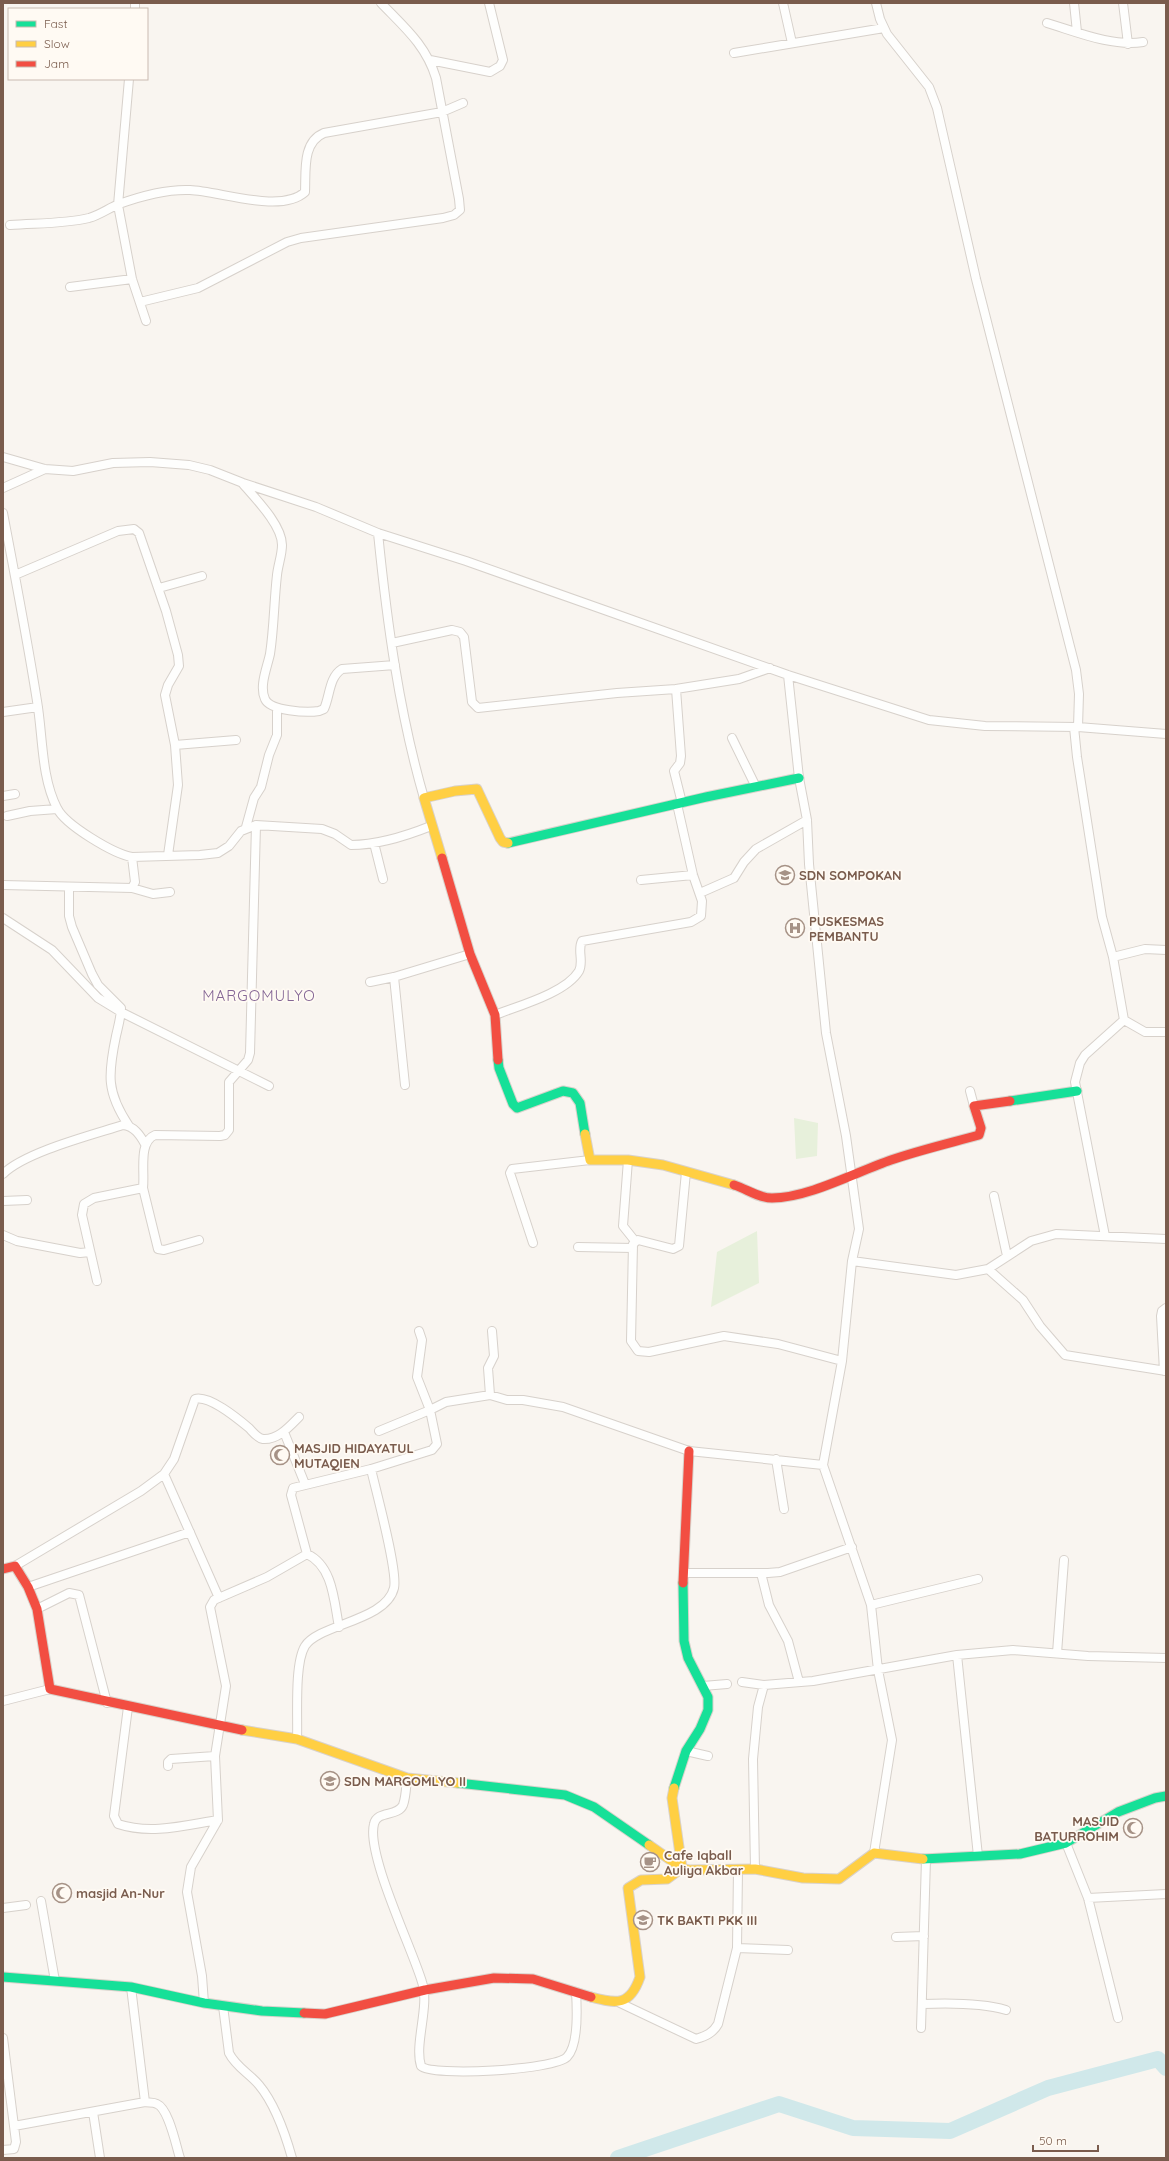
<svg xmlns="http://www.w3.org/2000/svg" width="1169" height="2161" viewBox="0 0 1169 2161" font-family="Quicksand,sans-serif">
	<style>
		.green { fill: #e7f0db }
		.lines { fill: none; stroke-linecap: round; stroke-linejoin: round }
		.river { stroke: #d0e8ea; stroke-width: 16 }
		.street-casing { stroke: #d7d1cb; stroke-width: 10 }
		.fast-casing { stroke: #d9d2cb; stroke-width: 11 }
		.slow-casing { stroke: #d9d2cb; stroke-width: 11 }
		.jam-casing { stroke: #d9d2cb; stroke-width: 11 }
		.street { stroke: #fefefd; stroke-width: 8 }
		.fast { stroke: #16e098; stroke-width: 9 }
		.slow { stroke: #ffcf43; stroke-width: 9 }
		.jam { stroke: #f24e42; stroke-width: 9 }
		.labels { text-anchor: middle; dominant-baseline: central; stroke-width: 3.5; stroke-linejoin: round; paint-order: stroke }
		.poi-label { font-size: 13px; font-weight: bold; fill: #7a5c4d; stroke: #fffaf3; text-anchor: start }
		.quarter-label { font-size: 15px; letter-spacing: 1px; fill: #846695; stroke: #fffaf3 }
	</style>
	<rect width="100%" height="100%" fill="#f9f5f0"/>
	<path class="green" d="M794,1118L818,1123L817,1156L796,1159Z
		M757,1231L759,1283L711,1307L717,1252Z"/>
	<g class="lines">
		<path class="river" d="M618,2158L779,2104L853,2128L950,2131L1048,2088L1158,2059L1166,2068"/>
		<defs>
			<path id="street" d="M783,3L792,43
				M876,3L880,19L887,34L929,87L937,108L976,279L1076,670L1079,694L1078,727
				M1074,3L1077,32
				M1123,3L1128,44
				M135,9V3
				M1047,23C1077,32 1112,47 1143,42
				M734,53L884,28
				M430,60L490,72L500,66L503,60L489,3
				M129,79L118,205L132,279L146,321
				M10,225C36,223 64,224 89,218C100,215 109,208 119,204C141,196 166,189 190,190C219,191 281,214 305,192C306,171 302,142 324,133L442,112L463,103
				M70,287L132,279
				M140,302L198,288L287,242L301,238L443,218L454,215L460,210L459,199L436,78C426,45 404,27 381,3
				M3,457L45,469L73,471L113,463L150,462L189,465L210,470L243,483L316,507L378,533L466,561L788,675L929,720L985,726L1078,727L1166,734
				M243,484C255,498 282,525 282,545C282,555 278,565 277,575C274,601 274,628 270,654C267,668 259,686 265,699C270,711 307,713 319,711L324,709C330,696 329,677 342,669L395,665
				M3,488L45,469
				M3,513C15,576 27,638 37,701C43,736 41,777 57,808C65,825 114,854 132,857L200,855L218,853L229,846L241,831L256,825L322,829L335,834L351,845C378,845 406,836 431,826
				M378,533C387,622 399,712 424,798
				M15,575L118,531L134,529L139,533L166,611L178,655L179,666L168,685L165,695L175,745L178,785L168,855
				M159,588L202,576
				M392,643L452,630L460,632L464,637L472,702L478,708L617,693L676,689L681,756L680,763L674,771L682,803
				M788,675L799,778L807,820L809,864L826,1033L846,1136L859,1229L852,1261L842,1361L823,1465L871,1605L878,1670L892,1740L874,1853
				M676,689L739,679L770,668
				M3,712L38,707
				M1074,727L1077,757L1102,917L1113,957L1124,1020L1145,1032H1166
				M732,738L756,787
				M175,745L236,740
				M3,796L15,794
				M7,816L30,811L57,809
				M246,827L254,798L261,787L269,755L277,735V708
				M374,843L383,879
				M641,880L693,875
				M3,885L132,888L153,894L170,892
				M69,887V916L72,927L92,974L98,985L121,1008C121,1017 118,1027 116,1036C108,1074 106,1092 129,1126
				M132,888L135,882L132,857
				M700,893L734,878L744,862L756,849L807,820
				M3,918L52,950L98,998L121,1012L269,1086
				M1113,957L1145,949L1166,950
				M394,977L405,1085
				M370,982L394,977L470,954
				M495,1015C518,1006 566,993 579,971C584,961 577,950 582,941L691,922L701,916L702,901L693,875L677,804
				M970,1091L974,1106
				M628,1160L623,1226L635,1241
				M686,1172L679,1246L673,1249L638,1240L633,1244L631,1341L638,1351L649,1352L724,1336L778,1344L842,1361
				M3,1174C25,1152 92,1135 123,1125C134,1126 140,1135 145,1144
				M143,1188L158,1249L164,1250L199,1240
				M994,1196L1007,1256
				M3,1201L27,1200
				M3,1235L17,1241L80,1253L90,1252
				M1105,1236L1075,1082L1080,1063L1085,1055L1124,1020
				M533,1243L512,1179L510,1173L512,1169L590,1160
				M578,1247L633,1248
				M852,1261L956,1275L988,1269L1031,1241L1056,1234L1166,1239
				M988,1269L1023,1300L1040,1326L1065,1355L1166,1371
				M97,1281L82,1215L84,1204L94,1198L143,1188C145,1172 138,1142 155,1135L220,1136L225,1135L229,1130V1082L248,1060L250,1053L256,825
				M1164,1371L1161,1316L1162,1311L1166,1308
				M490,1395L488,1368L494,1356L492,1331
				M379,1431L430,1410L417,1377L422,1340L419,1331
				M284,1432L305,1484
				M776,1459L784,1509
				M164,1474L219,1598
				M307,1554C333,1566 334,1601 339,1627
				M15,1566L141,1491L164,1474L174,1459L195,1399C209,1395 237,1418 249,1428C253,1432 257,1438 263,1439C278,1440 289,1427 299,1417
				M683,1573H768L780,1572L852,1547
				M761,1573L769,1605L788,1641L799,1682
				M28,1587L190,1532
				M871,1605L978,1579
				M37,1609L69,1593L79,1595L107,1703
				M1057,1653L1064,1560
				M957,1655L978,1856
				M742,1682L764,1685
				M703,1686L727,1684
				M3,1701L50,1689
				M128,1707L114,1816L118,1824C151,1835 186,1825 218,1820
				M297,1739C298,1717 294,1664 305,1646C319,1624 386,1621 394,1588C398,1571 376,1491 371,1469
				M686,1751L708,1756
				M168,1766V1762L171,1759L215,1756
				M407,1778C406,1787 406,1797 403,1805C398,1817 377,1810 374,1824C366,1854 412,1948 422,1982C430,2006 414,2044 421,2066C432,2077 554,2070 567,2057C579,2045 577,2008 576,1992
				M1066,1843L1088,1898L1118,2018
				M755,1869L753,1759L758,1707L764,1685L813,1681L957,1655L1013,1650L1088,1656L1166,1658
				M1088,1898L1166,1894
				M41,1901L55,1981
				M3,1908L26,1905
				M896,1937L924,1936
				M737,1948L788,1950
				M131,1987L145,2102
				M204,2003L202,1976L187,1892L191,1867L218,1820L215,1756L226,1686L210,1607L214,1600L267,1577L307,1554L291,1495L293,1488L371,1469L432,1450L437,1444L430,1410L446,1402L490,1395L507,1400H523L563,1407L689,1451L823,1465
				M620,2003L696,2039C706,2036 713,2033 718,2024L737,1948L738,1869
				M923,2004C948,2003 982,2003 1006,2010
				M223,2006L229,2053C236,2067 249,2073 259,2085C275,2104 285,2133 292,2158
				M921,2028L926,1859
				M3,2038L16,2142L14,2149L3,2150
				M93,2112L100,2158
				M14,2126L145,2102C148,2103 153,2102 157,2104C169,2109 176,2146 180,2158"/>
			<path id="fast" d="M508,843L706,797L799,778
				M498,1060L499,1068L513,1104L517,1108L563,1091L573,1093L580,1103L585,1134
				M1010,1101L1077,1091
				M458,1783L565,1795L594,1807L649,1845
				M674,1788L686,1751L700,1729L708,1710V1697L688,1658L684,1641L683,1583
				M923,1859L1020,1854L1066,1843L1118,1812L1155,1798L1166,1796
				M3,1977L131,1987L204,2003L262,2011L304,2013"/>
			<path id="slow" d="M442,858L424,798L455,791L477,789L500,838L503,842L508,843
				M585,1134L590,1160H628L663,1165L734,1185
				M242,1730L297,1739L407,1778L458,1783
				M649,1845L682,1868L689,1870L755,1869L803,1878L839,1879L874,1853L923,1859
				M591,1997C617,2004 630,2006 640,1977L628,1888L641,1880L667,1879L682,1868L672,1798L674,1788"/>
			<path id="jam" d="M442,858L470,954L495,1015L498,1060
				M734,1185C747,1189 758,1198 772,1198C808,1198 856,1172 891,1160C920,1150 950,1143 979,1135L981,1128L974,1106L1010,1101
				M3,1569L15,1566L28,1587L37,1609L50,1689L242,1730
				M683,1583L689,1451
				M304,2013L325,2014L425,1990L494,1978L533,1979L591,1997"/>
		</defs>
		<use href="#street" class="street-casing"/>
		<use href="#fast" class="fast-casing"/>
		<use href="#slow" class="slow-casing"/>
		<use href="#jam" class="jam-casing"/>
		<use href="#street" class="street"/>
		<use href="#fast" class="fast"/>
		<use href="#slow" class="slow"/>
		<use href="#jam" class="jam"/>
	</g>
	<defs>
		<symbol id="school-ring" viewBox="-11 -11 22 22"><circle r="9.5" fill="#fffaf3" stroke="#a69286" stroke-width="1.5"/><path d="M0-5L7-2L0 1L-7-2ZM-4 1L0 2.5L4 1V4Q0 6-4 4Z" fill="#a69286"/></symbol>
		<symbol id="hospital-ring" viewBox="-11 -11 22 22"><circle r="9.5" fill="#fffaf3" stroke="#a69286" stroke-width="1.5"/><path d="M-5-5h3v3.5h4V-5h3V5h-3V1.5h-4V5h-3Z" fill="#a69286"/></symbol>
		<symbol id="mosque-ring" viewBox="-11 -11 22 22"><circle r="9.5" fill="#fffaf3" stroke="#a69286" stroke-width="1.5"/><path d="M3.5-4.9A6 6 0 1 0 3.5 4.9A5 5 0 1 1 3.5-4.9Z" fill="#a69286"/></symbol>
		<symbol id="cafe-ring" viewBox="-11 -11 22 22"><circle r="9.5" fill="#fffaf3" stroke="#a69286" stroke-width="1.5"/><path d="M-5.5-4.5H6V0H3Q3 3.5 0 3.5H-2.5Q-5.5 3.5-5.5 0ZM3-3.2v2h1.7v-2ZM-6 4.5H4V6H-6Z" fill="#a69286"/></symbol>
	</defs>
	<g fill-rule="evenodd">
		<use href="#school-ring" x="774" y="864" width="22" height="22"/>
		<use href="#hospital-ring" x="784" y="917" width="22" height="22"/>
		<use href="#mosque-ring" x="269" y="1444" width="22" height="22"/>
		<use href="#school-ring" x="319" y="1770" width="22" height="22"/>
		<use href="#mosque-ring" x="1122" y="1817" width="22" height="22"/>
		<use href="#cafe-ring" x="639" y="1851" width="22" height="22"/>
		<use href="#mosque-ring" x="51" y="1882" width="22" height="22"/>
		<use href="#school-ring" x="632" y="1909" width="22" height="22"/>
	</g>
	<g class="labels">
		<g class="poi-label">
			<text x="799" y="875">SDN SOMPOKAN</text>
			<text x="809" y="921">PUSKESMAS<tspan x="809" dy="15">PEMBANTU</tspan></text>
			<text x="294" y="1448">MASJID HIDAYATUL<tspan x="294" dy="15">MUTAQIEN</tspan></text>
			<text x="344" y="1781">SDN MARGOMLYO II</text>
			<text x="1119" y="1821" text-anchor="end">MASJID<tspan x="1119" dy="15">BATURROHIM</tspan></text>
			<text x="664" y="1855">Cafe Iqball<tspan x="664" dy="15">Auliya Akbar</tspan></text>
			<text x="76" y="1893">masjid An-Nur</text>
			<text x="657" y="1920">TK BAKTI PKK III</text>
		</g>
		<g class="quarter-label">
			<text x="259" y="995">MARGOMULYO</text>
		</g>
	</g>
	<rect width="1169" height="2161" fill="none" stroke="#7a5c4d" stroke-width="8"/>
	<rect x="8" y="8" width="140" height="72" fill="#fffaf3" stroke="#cabbb1"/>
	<rect x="16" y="21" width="20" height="6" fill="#16e098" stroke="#cabbb1"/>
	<text x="44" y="28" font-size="12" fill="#7a5c4d">Fast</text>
	<rect x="16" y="41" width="20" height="6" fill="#ffcf43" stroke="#cabbb1"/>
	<text x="44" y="48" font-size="12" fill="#7a5c4d">Slow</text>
	<rect x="16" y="61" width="20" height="6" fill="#f24e42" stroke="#cabbb1"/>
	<text x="44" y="68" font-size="12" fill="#7a5c4d">Jam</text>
	<path d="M1033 2145v6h65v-6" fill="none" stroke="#7a5c4d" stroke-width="2"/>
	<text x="1039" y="2145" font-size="12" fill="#7a5c4d" stroke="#fffaf3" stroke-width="3" paint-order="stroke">50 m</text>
</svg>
